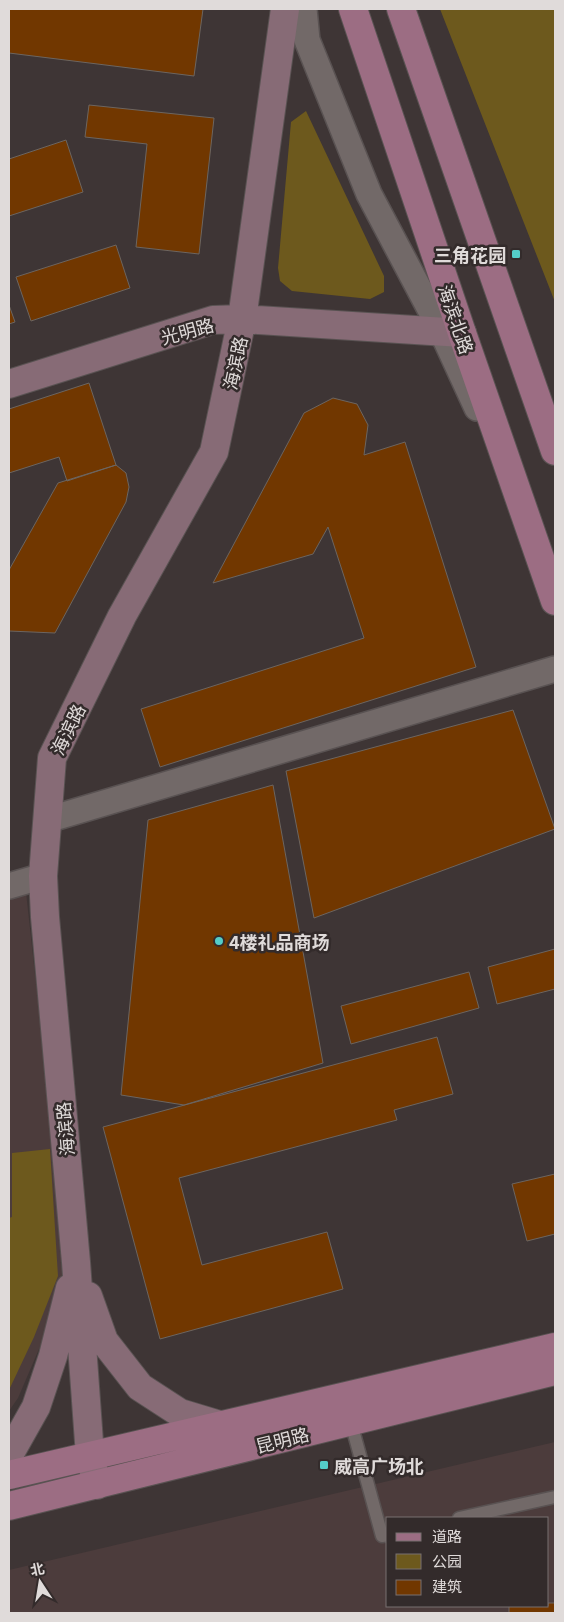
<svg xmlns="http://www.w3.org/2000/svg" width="564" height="1622" viewBox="0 0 564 1622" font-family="Georgia,'Noto Sans SC',serif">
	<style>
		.built { fill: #4c3c3c; fill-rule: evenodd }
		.green { fill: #6d591d }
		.building { fill: #713700; stroke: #6c6560 }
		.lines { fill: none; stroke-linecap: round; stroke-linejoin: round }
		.lane-casing { stroke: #595252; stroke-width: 15 }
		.street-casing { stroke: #595252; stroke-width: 28 }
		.secondary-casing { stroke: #595252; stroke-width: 30 }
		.primary-casing { stroke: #595252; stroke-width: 30 }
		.lane { stroke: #726968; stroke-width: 12 }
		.street { stroke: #726968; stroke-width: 25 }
		.secondary { stroke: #876b76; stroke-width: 28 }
		.primary { stroke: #9c6d83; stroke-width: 28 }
		.poi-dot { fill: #54cdc8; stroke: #332b2b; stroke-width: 2 }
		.labels { text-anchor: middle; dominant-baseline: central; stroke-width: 5; stroke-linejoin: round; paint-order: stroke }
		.poi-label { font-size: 18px; font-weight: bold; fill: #e0dbda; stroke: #332b2b; text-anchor: start }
		.street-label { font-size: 18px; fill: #e0dbda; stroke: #332b2b }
	</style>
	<rect width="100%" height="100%" fill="#3e3535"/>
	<path class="built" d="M26,892L67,1268L45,1335L18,1398L9,1411V896Z
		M555,1442V1613H9V1570ZM388,1518H548V1606H388Z"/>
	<path class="green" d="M440,9H555V302Z
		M306,111L384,276V292L370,299L292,291L280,281L278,268L291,122Z
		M50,1149L58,1276L34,1337L9,1390V1218L12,1217V1153Z"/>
	<path class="building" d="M9,9H203L194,76L9,53Z
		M89,105L214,118L199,254L136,247L147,144L85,137Z
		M66,140L83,192L9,216V159Z
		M116,245L130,288L31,321L16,277Z
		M9,305L15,322L9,324Z
		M89,383L116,465L67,481L59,457L9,473V409Z
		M333,398L357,404L368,425L364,455L405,442L476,667L160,767L141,709L364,638L328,527L313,554L213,583L304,413Z
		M116,465L126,473L129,487L126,502L55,633L9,631V570L58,483Z
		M513,710L555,829L314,918L286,771Z
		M273,785L323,1063L184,1105L121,1095L148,820Z
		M555,949V989L497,1004L488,967Z
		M469,972L479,1008L351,1044L341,1006Z
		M437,1037L453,1094L394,1110L397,1120L179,1178L202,1265L327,1232L343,1289L160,1339L103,1127Z
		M555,1174V1234L527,1241L512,1184Z
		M548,1603H555V1613H509V1606H548Z"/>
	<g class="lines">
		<defs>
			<path id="lane" d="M350,1419L382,1536L388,1535
				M459,1518L555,1497"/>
			<path id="street" d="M304,9L307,40L369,194L442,332L477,408
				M47,820L555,669
				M9,886L43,876"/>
			<path id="secondary" d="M9,384L213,320L242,319L462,333
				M88,1296L104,1341L140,1387L180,1413L223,1426
				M9,1455L36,1407L53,1356L70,1288
				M97,1485L90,1456L76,1262L45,917L43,876L52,758L122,616L214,452L242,319L285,9"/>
			<path id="primary" d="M353,9L462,333L555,601
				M401,9L555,451
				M9,1475L555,1347
				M9,1506L555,1371"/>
		</defs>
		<use href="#lane" class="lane-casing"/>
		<use href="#street" class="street-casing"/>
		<use href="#secondary" class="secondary-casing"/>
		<use href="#primary" class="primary-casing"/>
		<use href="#lane" class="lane"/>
		<use href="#street" class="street"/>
		<use href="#secondary" class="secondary"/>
		<use href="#primary" class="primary"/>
	</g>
	<g class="poi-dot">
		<rect x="511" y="249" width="10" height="10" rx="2.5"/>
		<circle cx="219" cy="941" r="5"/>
		<rect x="319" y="1460" width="10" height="10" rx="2.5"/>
	</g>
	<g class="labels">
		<g class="poi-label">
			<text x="506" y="254" text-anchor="end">三角花园</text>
			<text x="229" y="941">4楼礼品商场</text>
			<text x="334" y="1465">威高广场北</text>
		</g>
		<g class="street-label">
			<text transform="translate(457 319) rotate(71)">海滨北路</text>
			<text transform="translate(187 330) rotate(-15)">光明路</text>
			<text transform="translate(234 363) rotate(-78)">海滨路</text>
			<text transform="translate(67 729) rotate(-64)">海滨路</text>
			<text transform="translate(64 1129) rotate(-95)">海滨路</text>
			<text transform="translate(282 1439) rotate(-14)">昆明路</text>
		</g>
	</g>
	<rect width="564" height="1622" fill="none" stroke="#e0dbda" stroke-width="20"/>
	<rect x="386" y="1517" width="162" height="90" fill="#332b2b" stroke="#787171"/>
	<rect x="396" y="1533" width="25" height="8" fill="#9c6d83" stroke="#787171"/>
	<text x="432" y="1542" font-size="15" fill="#e0dbda">道路</text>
	<rect x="396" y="1554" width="25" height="15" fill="#6d591d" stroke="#787171"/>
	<text x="432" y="1567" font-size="15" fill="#e0dbda">公园</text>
	<rect x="396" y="1580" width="25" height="15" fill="#713700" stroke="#787171"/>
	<text x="432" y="1592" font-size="15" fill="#e0dbda">建筑</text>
	<g transform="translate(40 1582) rotate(348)" stroke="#332b2b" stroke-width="4" paint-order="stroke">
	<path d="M0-4L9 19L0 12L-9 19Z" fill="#e0dbda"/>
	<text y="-8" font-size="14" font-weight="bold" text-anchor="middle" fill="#e0dbda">北</text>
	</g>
</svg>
